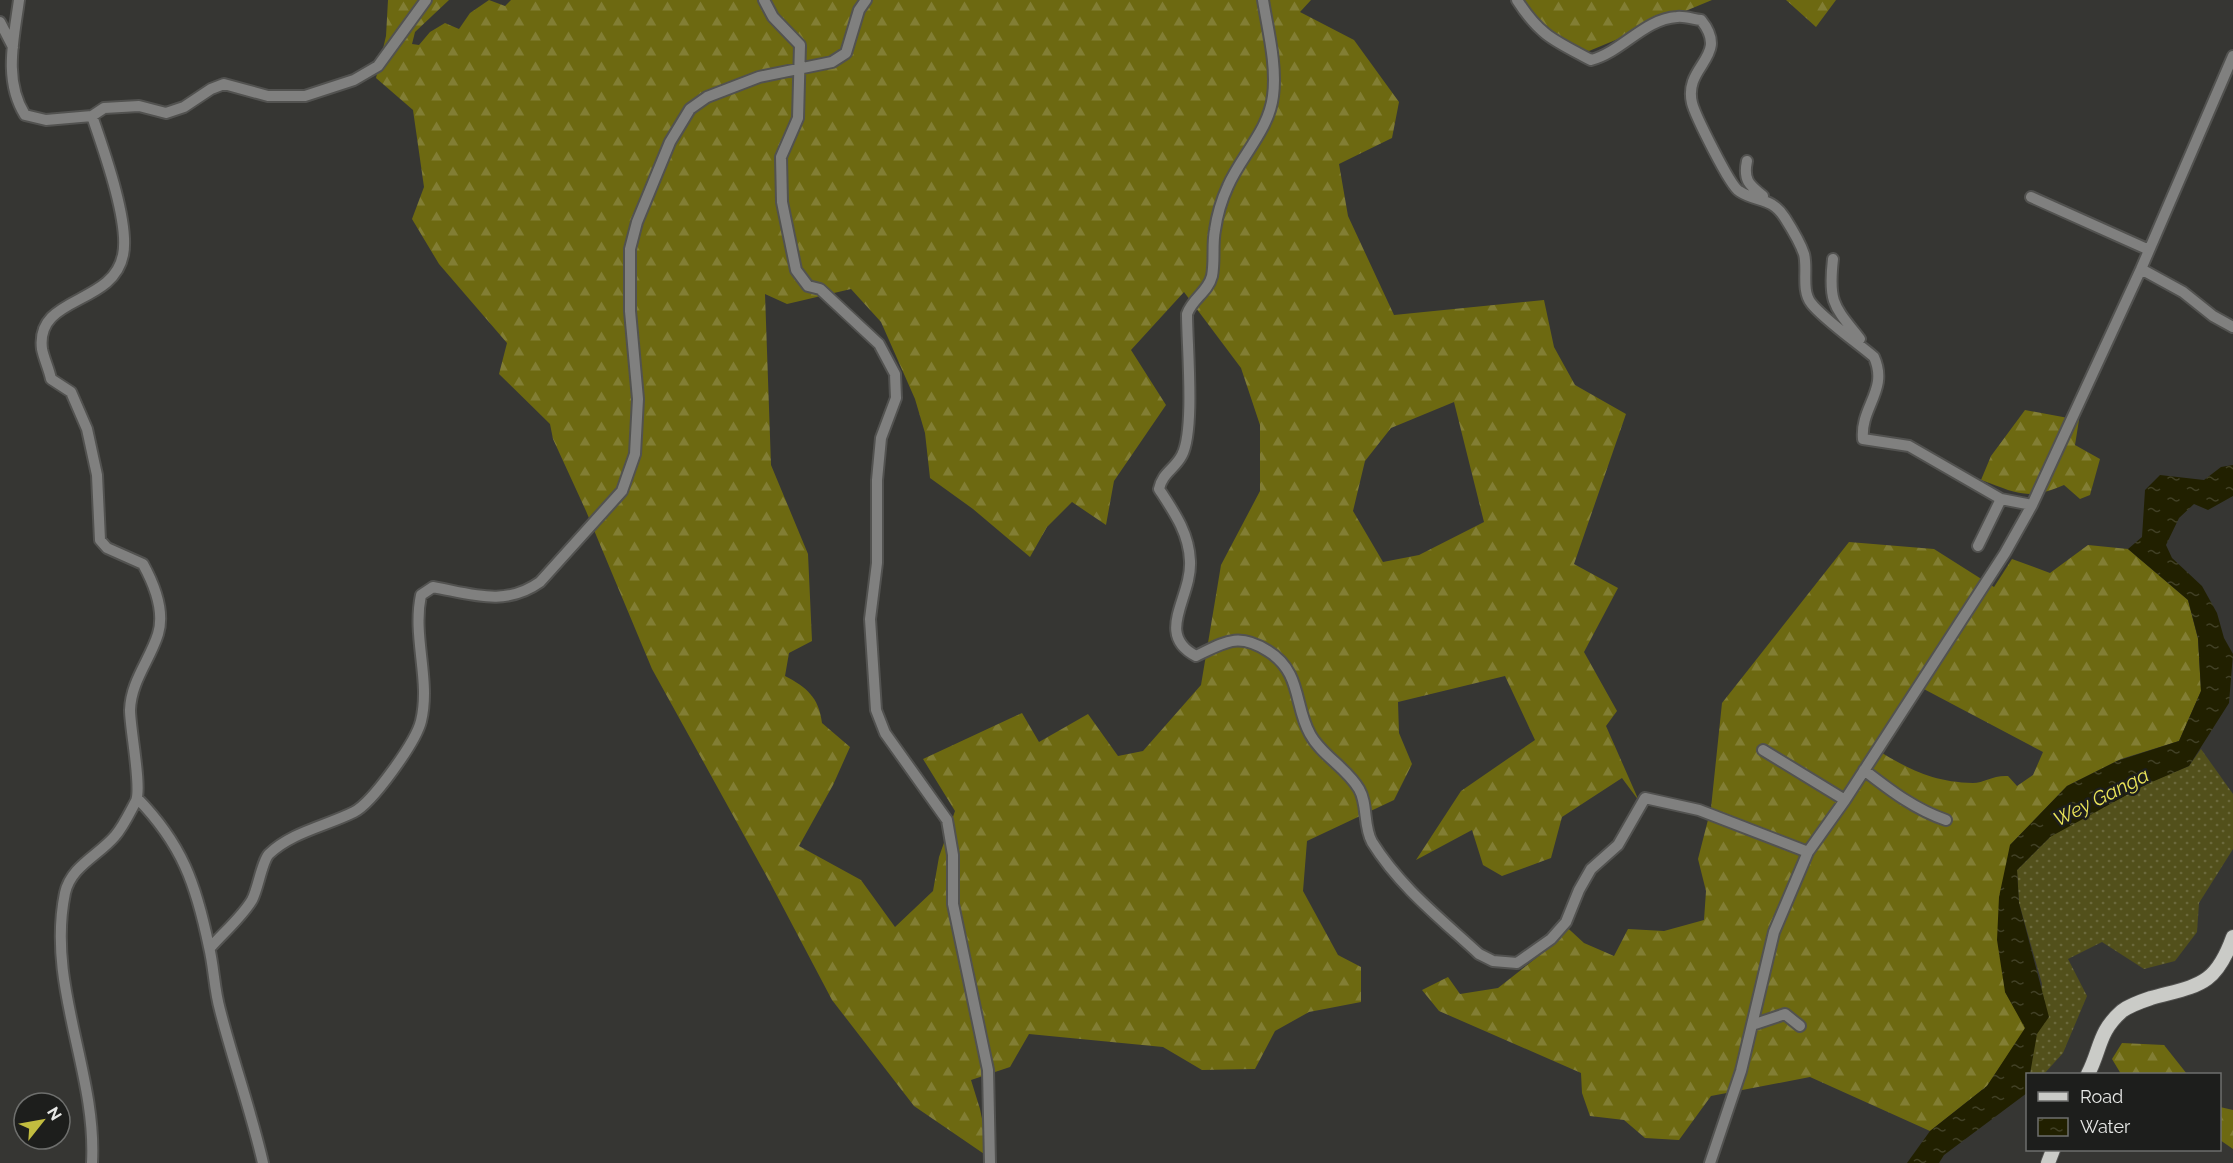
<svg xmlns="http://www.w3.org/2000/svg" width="2233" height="1163" viewBox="0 0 2233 1163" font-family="Raleway,sans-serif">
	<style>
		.grass { fill: url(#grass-dots) }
		.forest { fill: url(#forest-firs); fill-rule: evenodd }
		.water { fill: url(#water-ripples) }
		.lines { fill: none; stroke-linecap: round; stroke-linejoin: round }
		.minor-casing { stroke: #525250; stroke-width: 14 }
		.major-casing { stroke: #525250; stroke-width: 16 }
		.minor { stroke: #80807f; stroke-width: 10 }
		.major { stroke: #cacbc7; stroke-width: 14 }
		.labels { text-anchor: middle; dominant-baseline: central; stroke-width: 5; stroke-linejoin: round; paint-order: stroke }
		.water-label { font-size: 20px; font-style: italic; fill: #ebe559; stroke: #1d1e1c }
	</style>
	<defs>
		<pattern id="grass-dots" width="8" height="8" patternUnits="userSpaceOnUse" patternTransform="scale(1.5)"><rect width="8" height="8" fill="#52501b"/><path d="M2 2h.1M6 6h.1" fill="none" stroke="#6b693c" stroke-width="1.8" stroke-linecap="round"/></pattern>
		<pattern id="forest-firs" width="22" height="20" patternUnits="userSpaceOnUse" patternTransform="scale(1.5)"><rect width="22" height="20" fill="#6d6911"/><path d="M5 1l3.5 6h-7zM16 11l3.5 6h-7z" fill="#827e34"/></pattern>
		<pattern id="water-ripples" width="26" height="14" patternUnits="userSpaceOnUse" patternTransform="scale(1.5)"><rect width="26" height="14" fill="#212000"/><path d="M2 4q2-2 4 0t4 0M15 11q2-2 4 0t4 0" fill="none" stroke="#414025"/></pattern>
	</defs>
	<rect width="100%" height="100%" fill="#363633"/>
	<path class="grass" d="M2201,749L2233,794V849L2199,903L2197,932L2175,961L2144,969L2102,942L2068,959L2087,996L2063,1053L2044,1074H2030L2042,984L2019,903L2017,870L2052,835L2148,783L2189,766Z"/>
	<path class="forest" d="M388,0H449L415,32L412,44L419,45L430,32L445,23L459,29L470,13L489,0L505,6L511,0H1311L1300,12L1354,40L1399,102L1392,138L1339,164L1348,216L1394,315L1544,300L1554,347L1575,385L1626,414L1574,564L1618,588L1584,652L1617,711L1606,726L1639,801L1622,778L1562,817L1551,858L1502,876L1483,865L1472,830L1416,860L1461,791L1535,740L1505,676L1398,702L1399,733L1412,764L1394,800L1307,841L1303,891L1338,955L1361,967V1002L1309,1012L1275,1031L1255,1069L1202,1070L1163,1047L1029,1034L1010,1067L971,1080L980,1109L990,1158L914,1106L832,1000L766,875L652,669L586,511L553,439L550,424L499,374L507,343L439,264L412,219L424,187L413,110L376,78L386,36ZM851,289L881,322L915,399L925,433L930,478L973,509L1030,557L1047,527L1072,502L1106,525L1114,481L1166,405L1131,350L1184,292L1241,368L1260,425V491L1221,565L1201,685L1143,751L1118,756L1088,714L1039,742L1022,713L923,759L955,811L939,857L933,891L895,927L861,880L799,846L833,785L850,747L822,723C819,697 806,687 785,676L789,653L812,641L808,554L771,465L765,294L787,304ZM1454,402L1484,522L1419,555L1383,562L1353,511L1365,461L1391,428Z
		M1523,0H1712L1589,51L1558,43Z
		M1786,0H1836L1816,27Z
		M2025,410L2079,420L2075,445L2100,459L2090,495L2080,499L2064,485C2027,501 2017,493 1981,480L1991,456Z
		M1849,542L1934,549L1994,587L2012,559L2050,573L2088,545L2128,549L2188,600L2198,639L2201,691L2179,741L2121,759L2067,786L2010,845L2005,992L2026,1028L1987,1086L1930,1131L1810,1077L1711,1096L1679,1140L1645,1138L1624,1120L1590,1116L1582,1093L1581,1073L1439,1011L1422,990L1448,977L1460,994L1498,988L1550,947L1559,920L1584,943L1614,956L1628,929L1664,931L1704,920L1706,891L1698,859L1711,808L1722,703ZM1920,687L2043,752L2033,775L2017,786L2008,776C1993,775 1984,783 1973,783C1933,782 1910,770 1877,750Z
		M2122,1043L2164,1045L2187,1074H2121L2112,1059Z
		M2220,1107L2233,1110V1149L2220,1140Z"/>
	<path class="water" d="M2233,465V496L2208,510L2194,504L2179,518L2166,545L2172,558L2202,586L2217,613L2224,638L2233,654L2229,703L2189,766L2145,785L2050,837L2017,870L2019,903L2049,1017L2037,1034L2030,1074H2028L2027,1093L1944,1155L1939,1163H1907L1930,1131L1987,1086L2025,1028L2005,992L1997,940L1999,897L2010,845L2067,786L2117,761L2179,741L2201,691L2198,638L2188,600L2128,549L2142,537L2145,490L2160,475L2204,480L2221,467Z"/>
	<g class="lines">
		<defs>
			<path id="minor" d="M19,0C14,38 3,80 25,115L46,120L92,116L104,108L139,106L166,113L184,107L211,89L224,84L268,96H305L354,80L378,66L426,0
				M764,0L773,17L800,45L798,118L781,157L782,202L796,270L808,286L820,289L879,344L895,374L896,398L881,438L877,480V563L870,619L876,710L885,733L947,820L953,855V904L988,1070L990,1163
				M1263,0C1268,31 1277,65 1273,96C1269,130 1241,156 1228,186C1222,199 1217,216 1215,230C1212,245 1215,261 1212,276C1208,292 1192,299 1187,314C1187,346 1195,430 1182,455C1175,469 1162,473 1159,489C1174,512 1189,533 1190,561C1192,598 1154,634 1196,656C1225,642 1238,632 1268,651C1302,672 1294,706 1310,734C1321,755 1347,768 1359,789C1368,804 1363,826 1372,842C1400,887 1440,918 1479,954L1493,961L1517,963L1551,939L1566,922L1579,890L1591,869L1618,845L1645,798L1699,810L1808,852
				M1517,0C1540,36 1555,41 1591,60C1622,52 1644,19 1677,17C1684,16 1693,19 1701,20C1731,57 1683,65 1692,103C1695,115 1730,186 1739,191C1757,203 1771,196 1785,218C1792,229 1800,242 1804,254C1808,269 1801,290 1811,303C1822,318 1859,344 1874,357C1889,390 1860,407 1863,439L1909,446L2001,499L2032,505
				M0,22L13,47
				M92,116C103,148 130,223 123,255C113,306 35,295 42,349C44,359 49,369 51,379L71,392L87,429L97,475L100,540L107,548L143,564C154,584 165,611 158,634C150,660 131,681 130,710C130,729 142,787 136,801C130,812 123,827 115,836C98,856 71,866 65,893C46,985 97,1072 92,1163
				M1747,161C1743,180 1749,185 1763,196
				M2031,197L2147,249
				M1833,259C1828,303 1834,306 1860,339
				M2141,269L2183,292L2213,316L2233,327
				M1978,546L2001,499
				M1763,750L1845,800
				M1864,770C1890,790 1914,809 1946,820
				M137,798C182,844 196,884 209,947C214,967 214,989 220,1010C233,1061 251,1111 263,1163
				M210,948C223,933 242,917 252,900C258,889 262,861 269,854C292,832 326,826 354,812C372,803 416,742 421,721C431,680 412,637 421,595L433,587C472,594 505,607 540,582L622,491L635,454L638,399L630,311V249L637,222L670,142L690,109L707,97L759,77L832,62L846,53L859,10L866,0
				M1752,1025L1785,1014L1800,1026
				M1710,1163L1741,1071L1774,932L1808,852L1845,800L2005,553L2032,505L2141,269L2233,56"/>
			<path id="major" d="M2088,1074C2101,1049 2098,1032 2122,1011C2130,1005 2142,1001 2151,998C2198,985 2215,987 2233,937
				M2048,1163L2053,1150"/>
		</defs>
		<use href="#minor" class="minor-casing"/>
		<use href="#major" class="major-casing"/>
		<use href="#minor" class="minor"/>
		<use href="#major" class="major"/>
	</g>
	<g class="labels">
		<g class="water-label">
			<text transform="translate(2101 797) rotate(-27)">Wey Ganga</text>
		</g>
	</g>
	<rect x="2026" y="1073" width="195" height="78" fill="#1d1e1c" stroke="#6e6f6d" stroke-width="1.5"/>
	<rect x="2038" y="1092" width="30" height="9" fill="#cacbc7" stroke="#6e6f6d" stroke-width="1.5"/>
	<text x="2080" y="1103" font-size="18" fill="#e7e8e6">Road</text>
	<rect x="2038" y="1118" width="30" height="18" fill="url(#water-ripples)" stroke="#6e6f6d" stroke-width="1.5"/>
	<text x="2080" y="1133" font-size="18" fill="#e7e8e6">Water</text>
	<g transform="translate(42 1121) rotate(59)"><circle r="28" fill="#1d1e1c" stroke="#6e6f6d" stroke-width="1.5"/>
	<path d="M0-4.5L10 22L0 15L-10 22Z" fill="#c2bd3f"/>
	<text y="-9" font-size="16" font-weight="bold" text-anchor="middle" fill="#e7e8e6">N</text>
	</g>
</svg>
